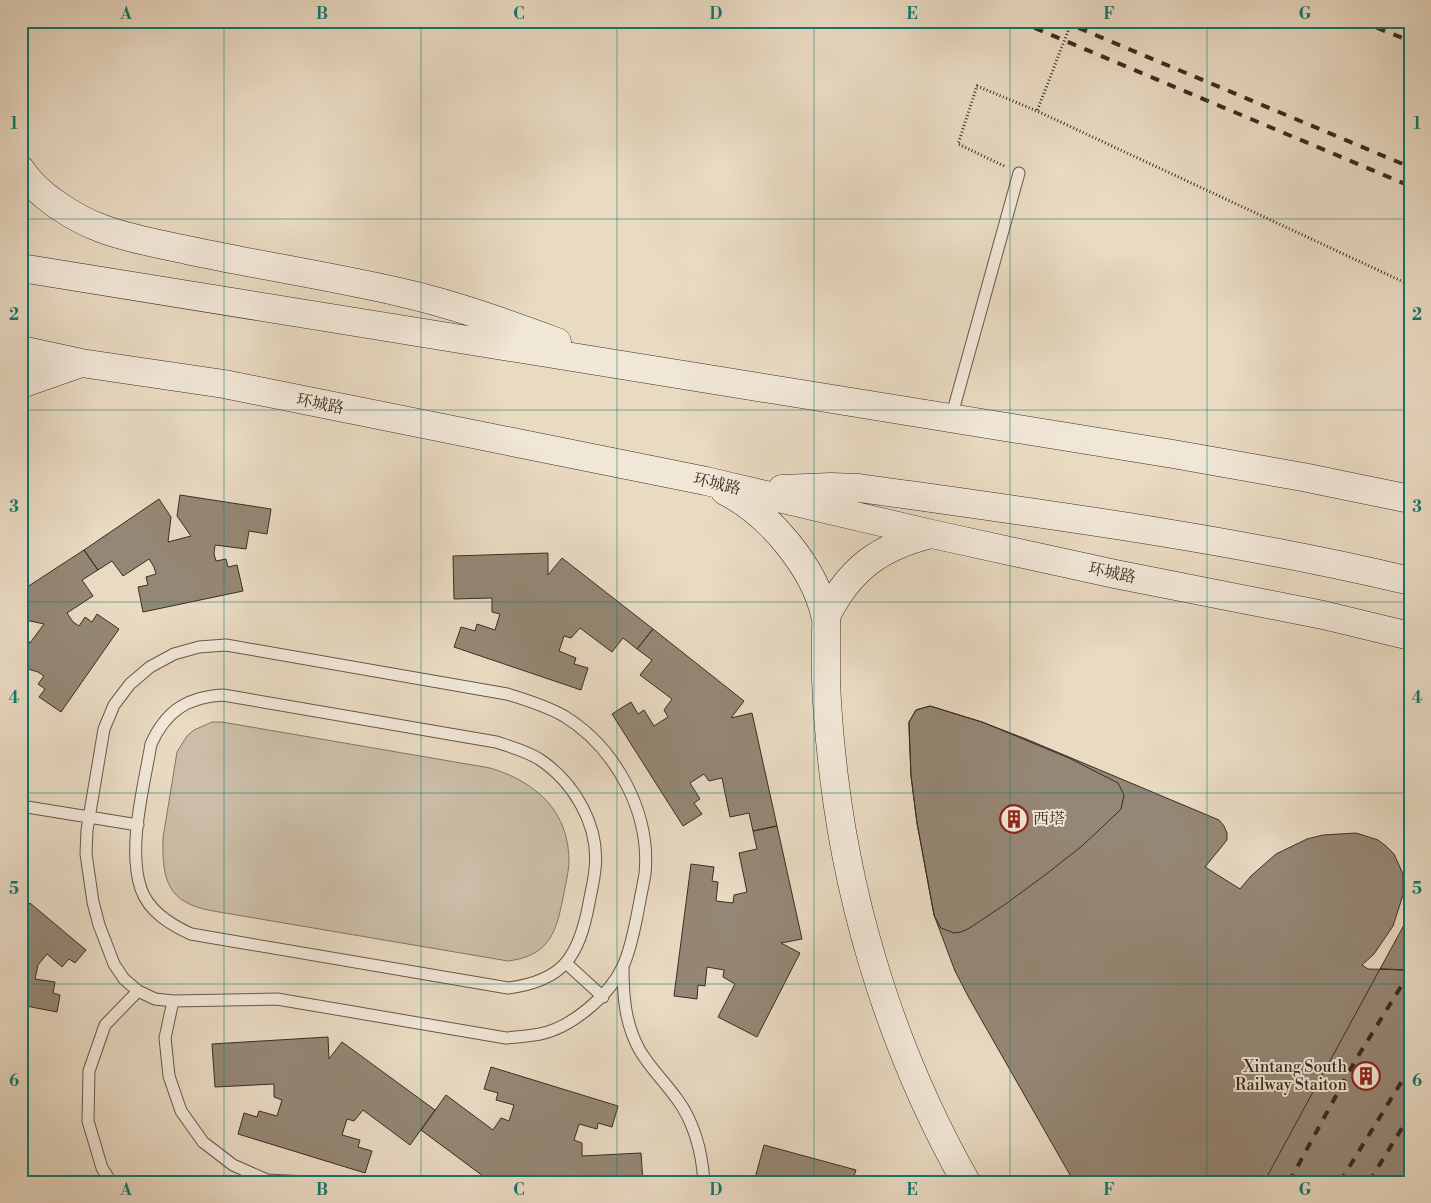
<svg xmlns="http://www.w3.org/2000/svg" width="1431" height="1203" viewBox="0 0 1431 1203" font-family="'Libre Bodoni','Noto Serif SC',serif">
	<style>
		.green { fill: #cbbda7; stroke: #837564 }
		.building { fill: #958775; stroke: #3b2d21 }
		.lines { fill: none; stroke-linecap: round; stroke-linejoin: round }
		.lane-casing { stroke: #665849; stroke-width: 13 }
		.secondary-casing { stroke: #3b2d21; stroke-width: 29 }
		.path { stroke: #3b2d21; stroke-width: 3; stroke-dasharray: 1 2.5; stroke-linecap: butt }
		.lane { stroke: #f1e7d7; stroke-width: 11 }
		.secondary { stroke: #f1e7d7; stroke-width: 28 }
		.rail { stroke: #3b2d21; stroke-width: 4; stroke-dasharray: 9 9; stroke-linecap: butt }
		.path-bridge { stroke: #3b2d21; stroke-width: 3; stroke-dasharray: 1 2.5; stroke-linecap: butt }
		.grid { fill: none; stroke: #0f766e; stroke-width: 1; stroke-opacity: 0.55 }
		.labels { text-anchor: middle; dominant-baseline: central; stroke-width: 4; stroke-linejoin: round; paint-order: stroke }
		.street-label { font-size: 16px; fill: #3b2d21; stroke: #f1e7d7 }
		.poi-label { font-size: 16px; fill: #3b2d21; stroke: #f1e7d7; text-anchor: start }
		.neatline { fill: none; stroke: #0f766e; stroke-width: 2 }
		.grid-label { font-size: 16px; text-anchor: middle; font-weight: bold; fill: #0f766e }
	</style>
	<rect width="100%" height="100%" fill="#e9dac2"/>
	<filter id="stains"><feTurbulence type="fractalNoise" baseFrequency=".004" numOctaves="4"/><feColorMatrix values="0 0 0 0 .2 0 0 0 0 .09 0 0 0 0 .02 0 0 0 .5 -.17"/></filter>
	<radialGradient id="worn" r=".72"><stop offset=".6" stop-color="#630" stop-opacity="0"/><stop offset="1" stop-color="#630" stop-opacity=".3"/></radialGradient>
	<path class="green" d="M212,722H222L490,768C537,782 570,812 569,864C568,875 565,887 563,898C556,934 548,956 508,961L213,911C167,903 162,880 163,838L177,752L187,736L194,730Z"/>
	<path class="building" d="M180,495L271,509L267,534L249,531L246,549L215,545L214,554L216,561L226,559L228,567L237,565L243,591L143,612L138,587L148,585L146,577L156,574L154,567L149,559L123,576L112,561L98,570L84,550L159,499L171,517L168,542L191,536L177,516Z
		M84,550L98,570L82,580L93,596L67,613L73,622L79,626L85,617L92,622L97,614L119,629L61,712L39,697L45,689L38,684L44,676L38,672L28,669L21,698V630L30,643L44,624L21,619V591Z
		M548,553V575L562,558L653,629L637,649L623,638L612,652L580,628L571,638L564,636L559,651L576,658L574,664L588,668L581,690L454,647L461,627L475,631L477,624L495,630L500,614L492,612V598L454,599L453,556Z
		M653,629L744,701L731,718L752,713L777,826L753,831L749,813L730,817L722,778L709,781L704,774L690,783L700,799L694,803L702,814L683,826L612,714L631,702L638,714L644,710L654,726L668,717L664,710L672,699L640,675L652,660L637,649Z
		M930,706L982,722L1026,739L1219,820L1224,826L1227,833V840L1205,867L1240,889L1251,876L1276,854L1307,839L1323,835L1356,833L1378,840L1386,846L1394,854L1403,874V895L1393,926L1374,954L1362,965L1368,969L1410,970V1182H1074L969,998L955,971L934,915L917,823L911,776L909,729V722L916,710Z
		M930,706L982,722L1069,758L1118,783L1124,795L1121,809L1116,814L1082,846L1045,875L1007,903L968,929L961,932L954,933L941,928L934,915L917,823L911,776L909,722L916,710Z
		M777,826L802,939L781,943L800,953L757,1037L718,1017L735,984L723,977L724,970L707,967L705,986L698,985L697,999L674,996L691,864L714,867L712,881L718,882L716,901L733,903L734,895L747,892L739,853L757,849L753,831Z
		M30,903L86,950L75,963L69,959L62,967L47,954L38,965L35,979L55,982L53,993L60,995L57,1012L21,1005V925L25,921L21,918V914Z
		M1410,914V970L1380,969Z
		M1380,969L1410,970V1182H1264Z
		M328,1037L329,1059L342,1042L435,1110L410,1145L363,1110L354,1121L347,1119L342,1135L360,1140L358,1147L372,1151L365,1173L238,1134L244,1113L257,1117L259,1111L277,1116L282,1100L274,1097V1084L215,1087L212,1044Z
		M491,1067L618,1106L612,1127L598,1123L597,1129L579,1124L574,1140L582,1143V1156L641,1153L643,1182H491L421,1130L446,1095L493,1130L501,1118L509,1121L514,1105L496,1100L498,1093L484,1089Z
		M764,1145L856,1170L852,1182H754Z"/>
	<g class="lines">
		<defs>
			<path id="lane" d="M951,418L1019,173
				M226,645L507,694C527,700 546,706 564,716C616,748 651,813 645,874C643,886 640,899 638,911C634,930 631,949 623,966C610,995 571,1028 540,1034C529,1036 518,1037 506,1038L277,999L173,1001L155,999L138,991L124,979L114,964L99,925L93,902L86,854L87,830L104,729L114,705L130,684L150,667L174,654L199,647Z
				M223,695L496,742C511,747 526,751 539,759C574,782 600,826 595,869C594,881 591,892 589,903C579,956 564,981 508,988L191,934C171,925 149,912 141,889C127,848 144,786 151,744C166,711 187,697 223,695Z
				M21,806L138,825
				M566,963L603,997
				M623,967C623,996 625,1023 639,1049C649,1067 665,1082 677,1099C694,1122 702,1153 704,1182
				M173,1001L165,1038L169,1076L181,1111L203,1142L233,1165L267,1180L307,1182
				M111,1182L102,1168L88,1121L89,1071L105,1025L138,991"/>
			<path id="secondary" d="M21,170C37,195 75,219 103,229C130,239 159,244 187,250C257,265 329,276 399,292C453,304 505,323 557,342
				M21,268L1173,454L1303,477L1410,499
				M21,350L81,363L224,384L706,481L932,534L1115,574L1323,615L1410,636
				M21,384L81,363
				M782,489L831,487L859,488C1044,514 1229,538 1410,581
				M725,491C769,513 814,567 825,615C827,620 826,627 826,633C826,649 826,664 826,679C827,712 830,744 834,777C851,918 896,1058 966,1182
				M826,616C850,568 880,547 931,534"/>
		</defs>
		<use href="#lane" class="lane-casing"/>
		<use href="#secondary" class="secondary-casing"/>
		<path class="path" d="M1004,166L958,144L977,86L1037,111"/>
		<use href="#lane" class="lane"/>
		<use href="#secondary" class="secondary"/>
		<path class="rail" d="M1018,21L1410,186
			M1062,21L1410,167
			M1360,21L1410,41
			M1289,1182L1355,1061L1410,972
			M1340,1182L1410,1068
			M1369,1182L1410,1115"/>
		<path class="path-bridge" d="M1072,21L1037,111L1410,285"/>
	</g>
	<path class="grid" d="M224,21V1182M421,21V1182M617,21V1182M814,21V1182M1010,21V1182M1207,21V1182M21,219H1410M21,410H1410M21,602H1410M21,793H1410M21,984H1410"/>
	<defs>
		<symbol id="building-ring" viewBox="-11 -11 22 22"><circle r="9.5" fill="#f1e7d7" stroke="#8f2418" stroke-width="1.5"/><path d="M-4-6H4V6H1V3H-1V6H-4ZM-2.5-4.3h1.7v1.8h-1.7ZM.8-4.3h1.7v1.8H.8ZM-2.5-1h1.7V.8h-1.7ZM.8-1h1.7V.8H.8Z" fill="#8f2418"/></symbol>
	</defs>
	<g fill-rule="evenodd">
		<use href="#building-ring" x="998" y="803" width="32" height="32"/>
		<use href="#building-ring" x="1350" y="1060" width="32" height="32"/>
	</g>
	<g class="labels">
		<g class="street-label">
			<text transform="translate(320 404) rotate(11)">环城路</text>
			<text transform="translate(717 484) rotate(13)">环城路</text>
			<text transform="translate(1112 573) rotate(12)">环城路</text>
		</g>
		<g class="poi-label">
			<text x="1033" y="819">西塔</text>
			<text x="1347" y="1067" text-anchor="end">Xintang South<tspan x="1347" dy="18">Railway Staiton</tspan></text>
		</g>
	</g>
	<rect width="1431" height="1203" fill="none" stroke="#e9dac2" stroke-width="55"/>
	<rect x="28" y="28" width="1376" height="1148" class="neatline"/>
	<g class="grid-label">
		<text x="126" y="19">A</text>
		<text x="322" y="19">B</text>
		<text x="519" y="19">C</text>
		<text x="716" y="19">D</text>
		<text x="912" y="19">E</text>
		<text x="1109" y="19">F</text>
		<text x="1305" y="19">G</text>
		<text x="14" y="129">1</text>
		<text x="1417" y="129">1</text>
		<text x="14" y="320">2</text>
		<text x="1417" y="320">2</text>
		<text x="14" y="512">3</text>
		<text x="1417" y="512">3</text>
		<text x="14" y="703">4</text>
		<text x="1417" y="703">4</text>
		<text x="14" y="894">5</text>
		<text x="1417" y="894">5</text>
		<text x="14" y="1086">6</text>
		<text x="1417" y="1086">6</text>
		<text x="126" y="1195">A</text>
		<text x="322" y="1195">B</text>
		<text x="519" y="1195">C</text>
		<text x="716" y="1195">D</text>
		<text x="912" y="1195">E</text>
		<text x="1109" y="1195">F</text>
		<text x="1305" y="1195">G</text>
	</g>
	<rect width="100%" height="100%" filter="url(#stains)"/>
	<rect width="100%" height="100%" fill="url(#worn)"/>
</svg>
